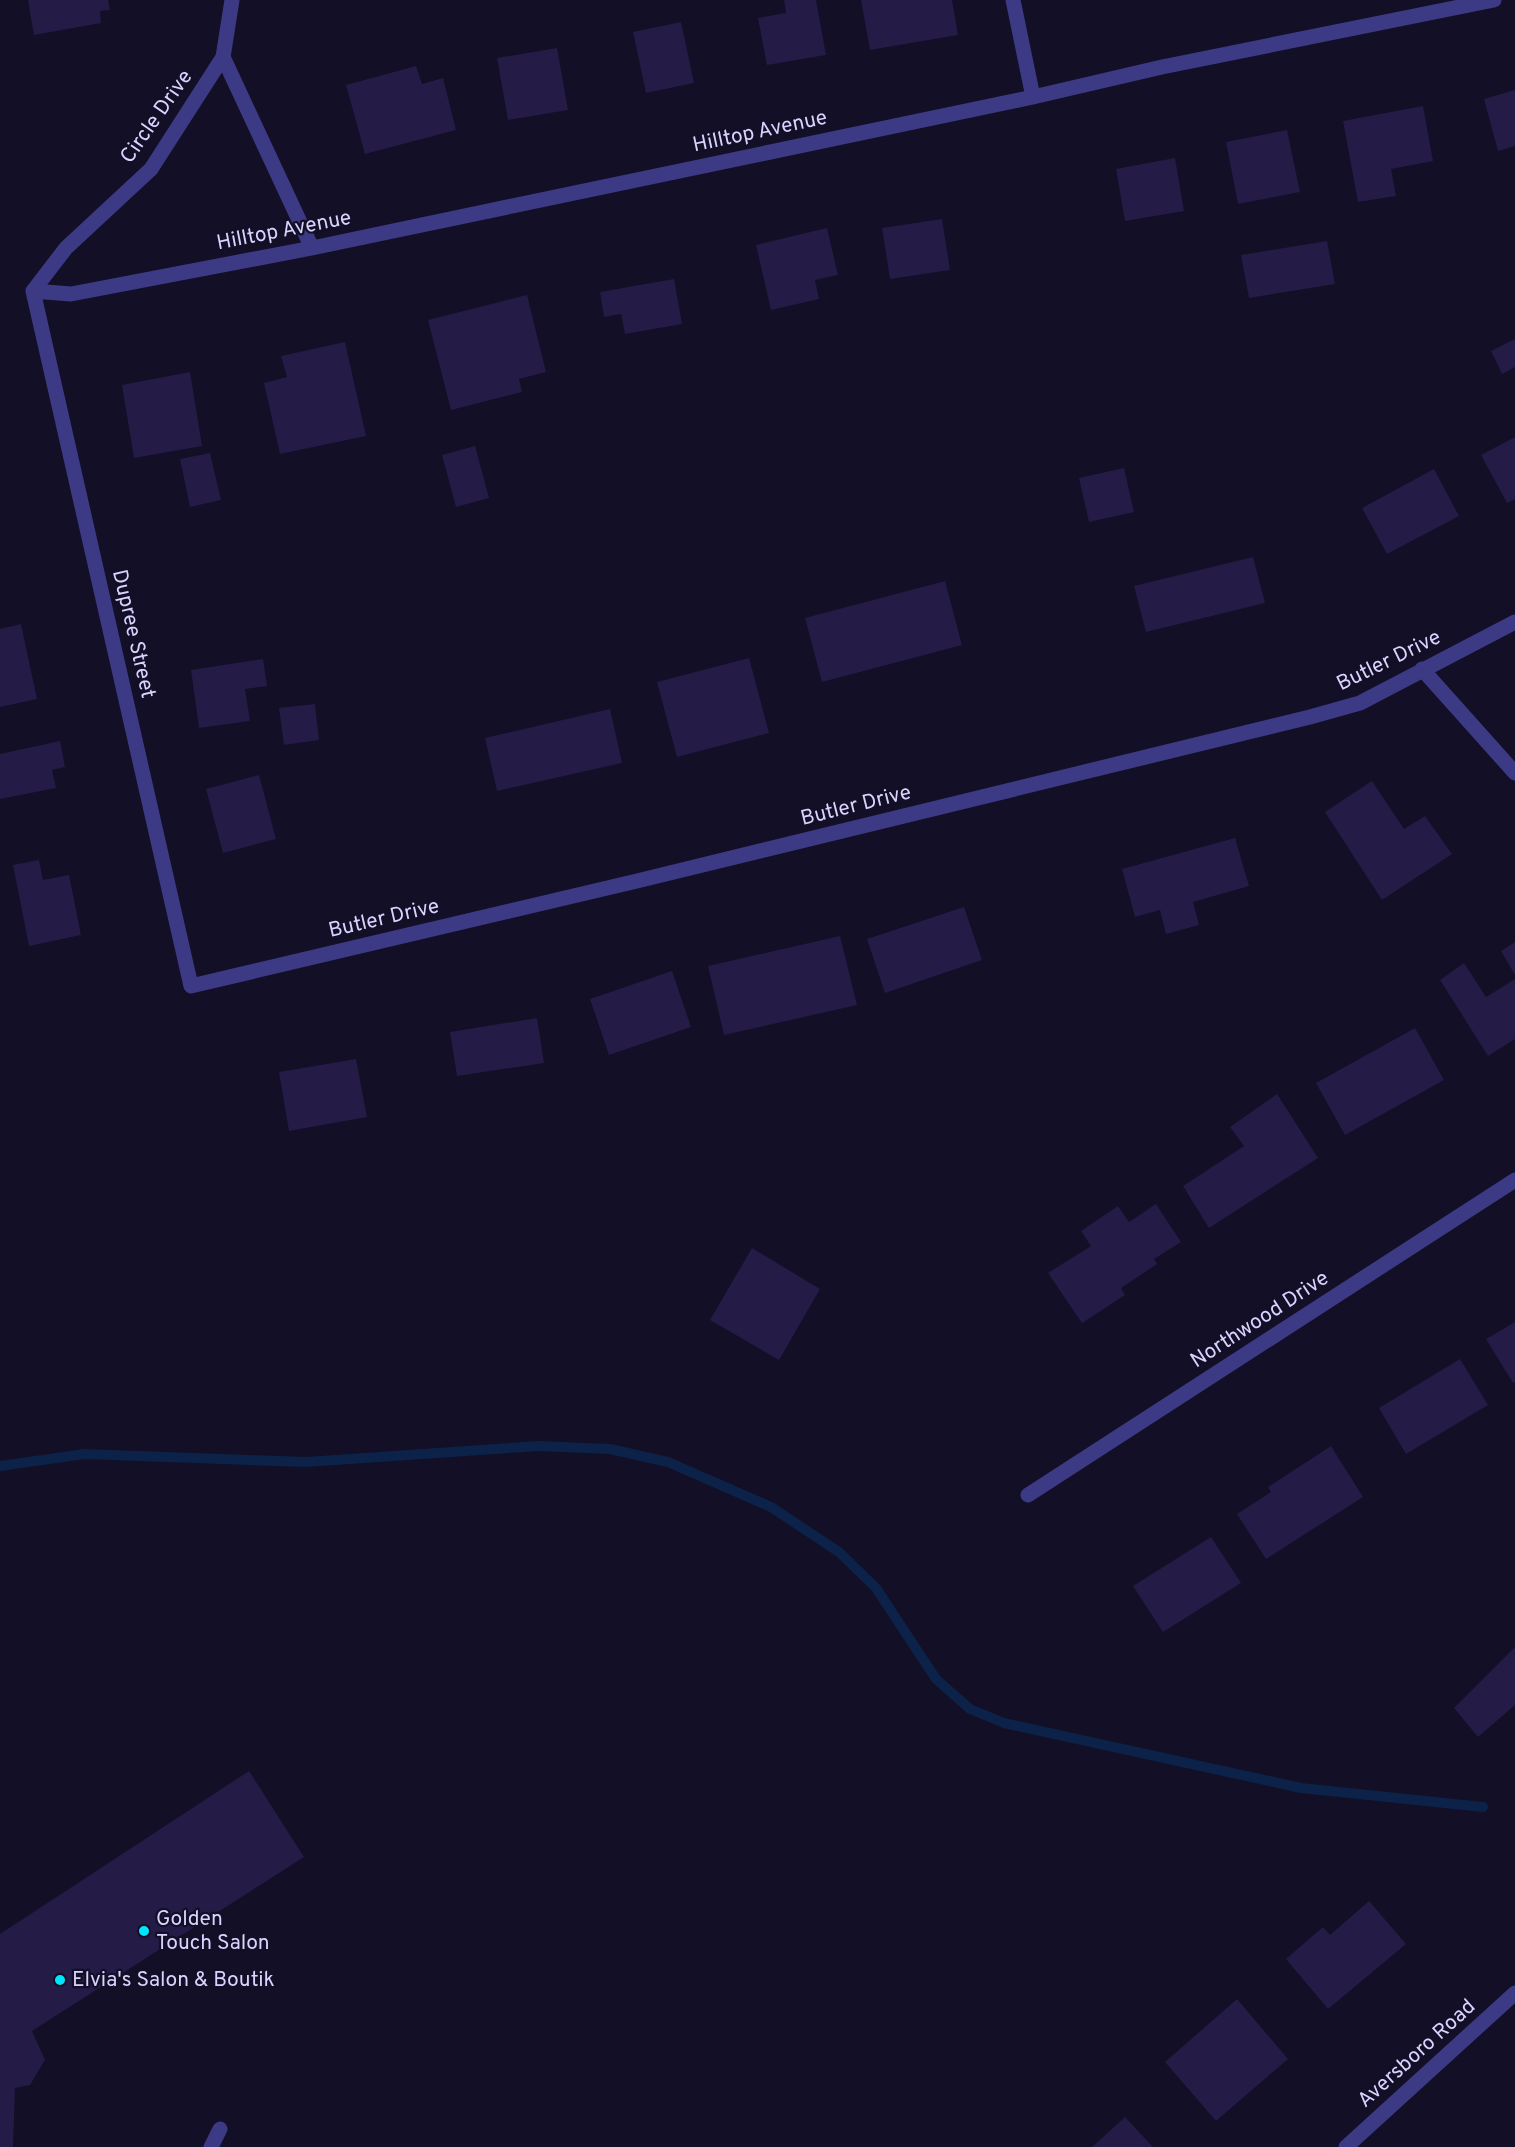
<svg xmlns="http://www.w3.org/2000/svg" width="1515" height="2147" viewBox="0 0 1515 2147" font-family="Overpass,sans-serif">
	<style>
		.lines { fill: none; stroke-linecap: round; stroke-linejoin: round }
		.stream { stroke: #0c2248; stroke-width: 10 }
		.building { fill: #241b47 }
		.minor { stroke: #3d3a85; stroke-width: 15 }
		.tertiary { stroke: #3d3a85; stroke-width: 15 }
		.poi-dot { fill: #00e5ff; stroke: #130f26; stroke-width: 2 }
		.labels { text-anchor: middle; dominant-baseline: central; stroke-width: 4.5; stroke-linejoin: round; paint-order: stroke }
		.street-label { font-size: 21px; fill: #d9d4ff; stroke: #130f26 }
		.poi-label { font-size: 21px; fill: #d9d4ff; stroke: #130f26; text-anchor: start }
	</style>
	<rect width="100%" height="100%" fill="#130f26"/>
	<g class="lines">
		<path class="stream" d="M0,1466L84,1454L306,1462L538,1446L610,1449L668,1462L771,1507L839,1552L876,1588L936,1679L970,1709L1004,1723L1301,1788L1483,1807"/>
	</g>
	<path class="building" d="M28,0H108L110,10L100,11L101,23L34,35Z
		M784,0H816L826,55L767,65L758,18L786,13Z
		M861,0H952L958,35L870,50Z
		M681,22L694,83L646,93L633,32Z
		M557,48L568,110L508,120L497,58Z
		M416,66L422,84L443,78L456,130L365,154L346,85Z
		M1515,90V146L1498,151L1484,99Z
		M1423,106L1433,161L1391,169L1396,196L1358,202L1343,121Z
		M1287,130L1300,192L1238,204L1226,142Z
		M1175,158L1184,211L1125,221L1116,169Z
		M942,219L950,270L890,279L882,228Z
		M827,228L838,275L815,280L819,299L771,310L756,245Z
		M1327,241L1335,284L1249,298L1241,255Z
		M674,279L682,324L625,334L621,314L604,317L600,292Z
		M527,295L546,372L519,379L522,392L451,410L428,320Z
		M1515,339V367L1502,374L1491,351Z
		M345,342L366,436L280,454L264,383L287,377L281,356Z
		M190,372L202,446L134,458L122,385Z
		M1515,437V499L1507,503L1481,455Z
		M475,446L489,498L456,507L442,455Z
		M210,453L221,500L190,507L180,459Z
		M1124,468L1134,512L1089,522L1079,478Z
		M1434,469L1459,516L1387,554L1362,508Z
		M1253,557L1265,603L1146,632L1134,586Z
		M945,581L962,645L822,682L805,618Z
		M21,624L37,699L0,707V629Z
		M749,658L769,733L677,757L657,682Z
		M263,659L267,686L245,689L250,721L199,728L191,670Z
		M315,704L319,740L284,745L279,708Z
		M610,709L622,763L497,791L485,738Z
		M60,741L65,767L52,770L56,788L0,799V754Z
		M259,775L276,839L223,853L206,789Z
		M1372,781L1404,829L1425,816L1452,854L1382,900L1325,812Z
		M1235,838L1249,886L1193,902L1199,925L1166,934L1160,910L1135,917L1122,869Z
		M39,860L43,880L69,875L81,935L29,946L13,865Z
		M964,907L982,960L885,993L867,939Z
		M840,936L857,1005L724,1035L708,966Z
		M1515,942V975L1501,951Z
		M1464,963L1486,997L1515,979V1039L1488,1056L1440,980Z
		M672,971L691,1027L609,1055L590,999Z
		M537,1018L544,1063L457,1076L450,1032Z
		M1415,1028L1444,1080L1345,1135L1316,1083Z
		M356,1059L367,1117L289,1131L279,1072Z
		M1277,1094L1318,1158L1209,1228L1183,1186L1244,1146L1230,1127Z
		M1156,1204L1181,1242L1154,1259L1157,1264L1121,1288L1125,1295L1082,1323L1048,1273L1091,1246L1081,1231L1118,1206L1129,1222Z
		M752,1248L820,1289L779,1360L710,1320Z
		M1515,1322V1382L1513,1383L1486,1339Z
		M1460,1359L1488,1405L1406,1454L1379,1408Z
		M1331,1446L1363,1497L1266,1559L1237,1514L1271,1492L1268,1487Z
		M1211,1537L1241,1583L1163,1632L1133,1586Z
		M1515,1647V1705L1478,1737L1454,1708Z
		M249,1771L304,1857L32,2031L45,2060L30,2085L15,2088L13,2147H0V1934Z
		M1369,1901L1406,1944L1328,2009L1286,1959L1323,1927L1330,1935Z
		M1237,1999L1288,2059L1216,2121L1165,2062Z
		M1125,2117L1153,2147H1092Z"/>
	<g class="lines">
		<path class="minor" d="M1013,0L1033,97
			M223,57L312,248
			M33,291L191,986L637,881L1310,717L1360,703L1515,622
			M33,291L71,294L312,248L1033,97L1162,67L1494,0
			M33,291L66,248L151,169L223,57L232,0
			M1422,669L1515,773
			M1028,1495L1515,1180
			M211,2147L220,2129"/>
		<path class="tertiary" d="M1346,2147L1515,1993"/>
	</g>
	<g class="poi-dot">
		<circle cx="144" cy="1931" r="6"/>
		<circle cx="60" cy="1980" r="6"/>
	</g>
	<g class="labels">
		<g class="street-label">
			<text transform="translate(157 117) rotate(-55)">Circle Drive</text>
			<text transform="translate(760 132) rotate(-12)">Hilltop Avenue</text>
			<text transform="translate(284 231) rotate(-11)">Hilltop Avenue</text>
			<text transform="translate(133 634) rotate(77)">Dupree Street</text>
			<text transform="translate(1389 661) rotate(-26)">Butler Drive</text>
			<text transform="translate(856 806) rotate(-14)">Butler Drive</text>
			<text transform="translate(384 919) rotate(-13)">Butler Drive</text>
			<text transform="translate(1260 1320) rotate(-33)">Northwood Drive</text>
			<text transform="translate(1417 2054) rotate(-42)">Aversboro Road</text>
		</g>
		<g class="poi-label">
			<text x="156" y="1919">Golden<tspan x="156" dy="24">Touch Salon</tspan></text>
			<text x="72" y="1980">Elvia's Salon &amp; Boutik</text>
		</g>
	</g>
</svg>
